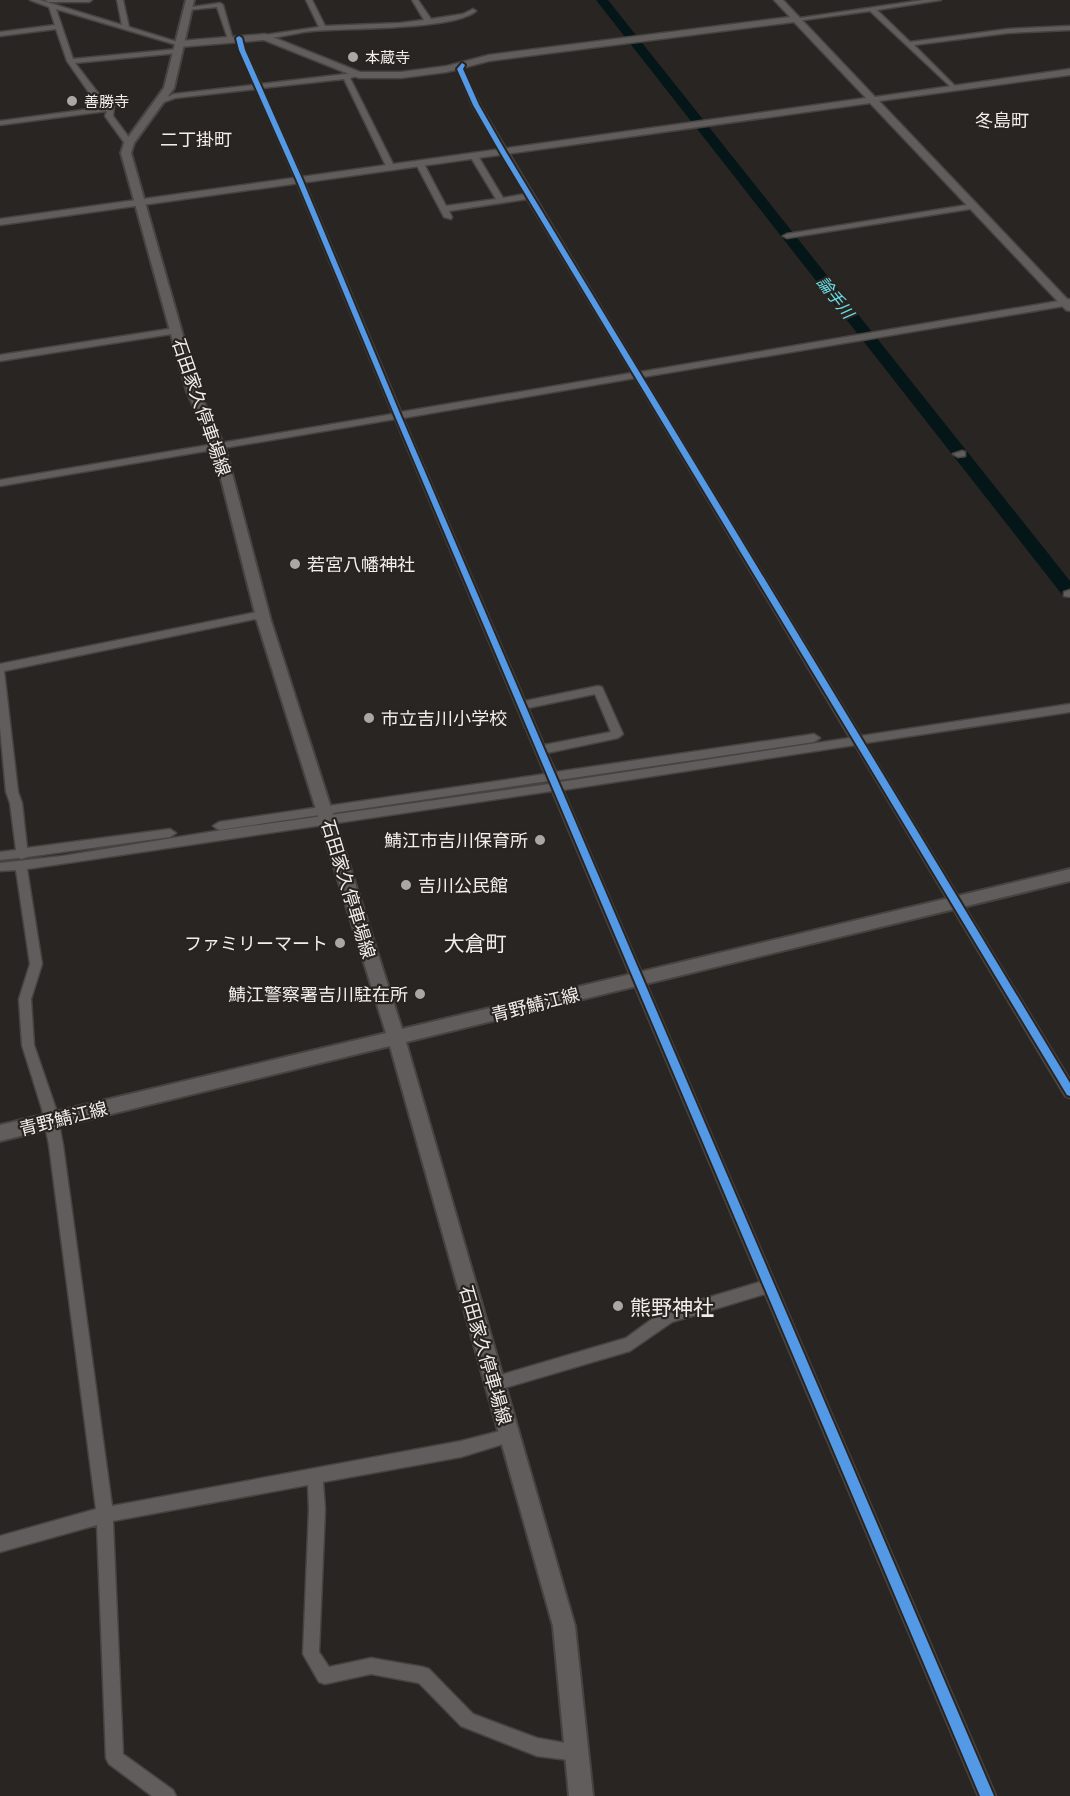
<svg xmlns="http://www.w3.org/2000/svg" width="1070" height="1796" viewBox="0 0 1070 1796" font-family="Barlow,'Noto Sans JP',sans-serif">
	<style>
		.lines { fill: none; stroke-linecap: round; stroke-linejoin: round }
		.river { fill: #041618; fill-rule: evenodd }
		.minor-casing { stroke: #464341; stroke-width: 3 }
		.tertiary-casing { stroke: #464341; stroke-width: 3 }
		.secondary-casing { stroke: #464341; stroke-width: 4 }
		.minor { fill: #605d5c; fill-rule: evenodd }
		.tertiary { fill: #605d5c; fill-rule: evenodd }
		.secondary { fill: #605d5c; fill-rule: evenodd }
		.cycleway-casing { stroke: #2a2421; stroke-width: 4 }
		.cycleway { fill: #5399e6; fill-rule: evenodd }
		.poi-dot { fill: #aba7a5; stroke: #2a2421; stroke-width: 2 }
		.labels { text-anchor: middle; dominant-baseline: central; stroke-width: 4.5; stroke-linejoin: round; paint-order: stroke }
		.far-poi-label { font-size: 15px; fill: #f1edeb; stroke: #2a2421; text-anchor: start }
		.far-water-label { font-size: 16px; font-style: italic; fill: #69e1ea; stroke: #2a2421 }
		.far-quarter-label { font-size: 18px; fill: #f1edeb; stroke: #2a2421 }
		.street-label { font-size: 18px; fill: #f1edeb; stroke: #2a2421 }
		.poi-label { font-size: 18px; fill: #f1edeb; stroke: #2a2421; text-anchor: start }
		.quarter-label { font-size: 21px; fill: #f1edeb; stroke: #2a2421 }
		.near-poi-label { font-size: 21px; fill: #f1edeb; stroke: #2a2421; text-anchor: start }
	</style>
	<rect width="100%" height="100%" fill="#282523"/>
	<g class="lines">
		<path class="river" d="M596,0H608L1070,581V599L1064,597Z"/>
		<defs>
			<path id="minor" d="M30,0H40L122,25L117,0H123L129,27L181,43V45H177L56,9L73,59L178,49L181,51L178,53L75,63L98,93L114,106L113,116L133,143L132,145H126L105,116L107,111L0,125V121L105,107L92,97L67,61L56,29L0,36V32L55,25L49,7Z
				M45,0H92L89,2H48Z
				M306,0H312L325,26L400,23L424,20L412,0H418L431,19L463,14L473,9L476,11C454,30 346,28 313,31C296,32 279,39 263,38V36L265,35L319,27Z
				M923,0H941L877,10L910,42L1008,29L1070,26V30L1008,33L914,45L956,87L958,88L954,90L870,11L796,21L793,19Z
				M220,3L223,5L233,40L228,39L217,7L188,10L185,8Z
				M239,36L242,38L245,50L261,84L346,74L359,73L362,75L350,78L395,168L394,170L387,168L344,79L262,88L304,181L401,412L632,373L527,199L449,211L452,217L451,219L444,217L416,164L417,162L424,164L446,206L496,199L470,156L474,154L478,156L503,198L525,194L472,105L457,69L462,63L465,65L463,69L480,105L640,372L1070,299V305L643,377L861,736L1070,704V712L865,743L1070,1080V1098L1065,1096L855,745L563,790L996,1796H978L765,1294L672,1322L630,1351L494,1391L489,1389L487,1384L489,1379L494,1377L626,1338L663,1311L760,1282L552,791L27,869L42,964L31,999L34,1045L56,1109L63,1145L112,1506L461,1441L508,1429L513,1431L516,1436L513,1441L461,1457L323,1482L325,1509L319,1652L329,1667L371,1658L423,1667L429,1669L473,1714L537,1738L582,1746L585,1752L582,1758L576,1761L537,1756L461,1726L419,1683L371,1674L325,1684L319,1682L303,1654L309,1509L308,1485L113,1521L123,1754L173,1790L176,1796H152L109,1764L106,1758L97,1525L0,1552V1536L96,1509L49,1145L42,1109L22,1045L19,999L30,964L16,870L0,871V863L62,856L216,831L549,784L548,781L219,830L213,826L219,822L545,774L395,419L0,486V480L393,414L296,181L256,89L175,98L159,104L155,102L174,94L254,85L239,50L236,38ZM635,378L850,738L560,782L559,780L814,742L820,738L814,734L556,772L547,753L618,738L623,734L602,687L598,686L525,701L403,418ZM595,694L611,732L544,745L528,708Z
				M973,204L977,206L976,208L787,238L783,236L787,234Z
				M175,328L179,331L178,333L0,361V355Z
				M962,451L965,452V456L958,457L953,454Z
				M1070,590V597L1064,596V592Z
				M257,612L269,621L268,623H260L255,619L4,671L18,792L22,803L27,848L170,829L176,833L170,837L27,857L22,859L18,858L0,860V852L16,850L10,803L6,792L0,727V664Z"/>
			<path id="tertiary" d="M774,0H783L875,97L1070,69V75L879,101L1070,302V311L1066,310L870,103L0,225V219L866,98L794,22L489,61L447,72L401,78H359L264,40L179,47L175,44L179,41L265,34L360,72H401L447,66L489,55L790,17Z"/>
			<path id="secondary" d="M186,0H194L174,88L134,143L131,153L199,392L225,447L271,621L402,1029L1070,869V881L406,1042L575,1626L593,1796H569L553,1626L390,1046L0,1141V1125L386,1033L257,621L213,447L187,392L121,153L124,143L164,88Z"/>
		</defs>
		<use href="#minor" class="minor-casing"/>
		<use href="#tertiary" class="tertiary-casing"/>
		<use href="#secondary" class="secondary-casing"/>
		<use href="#minor" class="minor"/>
		<use href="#tertiary" class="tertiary"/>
		<use href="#secondary" class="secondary"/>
		<defs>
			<path id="cycleway" d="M239,36L242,38L245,50L303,181L401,416L994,1796H980L395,416L297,181L239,50L236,38Z
				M462,63L465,65L463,69L479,105L506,152L1070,1083V1096L1067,1095L500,152L473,105L457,69Z"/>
		</defs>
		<use href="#cycleway" class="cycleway-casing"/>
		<use href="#cycleway" class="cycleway"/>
	</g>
	<g class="poi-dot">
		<circle cx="353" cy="57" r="6"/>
		<circle cx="72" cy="101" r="6"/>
		<circle cx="295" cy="564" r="6"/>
		<circle cx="369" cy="718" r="6"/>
		<circle cx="540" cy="840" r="6"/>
		<circle cx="406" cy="885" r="6"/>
		<circle cx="340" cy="943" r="6"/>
		<circle cx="420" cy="994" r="6"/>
		<circle cx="618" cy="1306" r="6"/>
	</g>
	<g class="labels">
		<g class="far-poi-label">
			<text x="365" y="57">本蔵寺</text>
			<text x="84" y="101">善勝寺</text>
		</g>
		<g class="far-water-label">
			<text transform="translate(836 297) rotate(52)">論手川</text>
		</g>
		<g class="far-quarter-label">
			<text x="1002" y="120">冬島町</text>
			<text x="196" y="139">二丁掛町</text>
		</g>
		<g class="street-label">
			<text transform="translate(202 407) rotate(71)">石田家久停車場線</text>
			<text transform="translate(349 889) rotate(73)">石田家久停車場線</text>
			<text transform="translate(535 1004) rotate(-14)">青野鯖江線</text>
			<text transform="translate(63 1118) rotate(-14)">青野鯖江線</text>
			<text transform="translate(486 1355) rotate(74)">石田家久停車場線</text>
		</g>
		<g class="poi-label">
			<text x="307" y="564">若宮八幡神社</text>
			<text x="381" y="718">市立吉川小学校</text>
			<text x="528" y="840" text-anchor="end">鯖江市吉川保育所</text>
			<text x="418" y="885">吉川公民館</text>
			<text x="328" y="943" text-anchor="end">ファミリーマート</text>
			<text x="408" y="994" text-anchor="end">鯖江警察署吉川駐在所</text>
		</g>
		<g class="quarter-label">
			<text x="475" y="942">大倉町</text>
		</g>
		<g class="near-poi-label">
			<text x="630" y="1306">熊野神社</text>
		</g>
	</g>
</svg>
